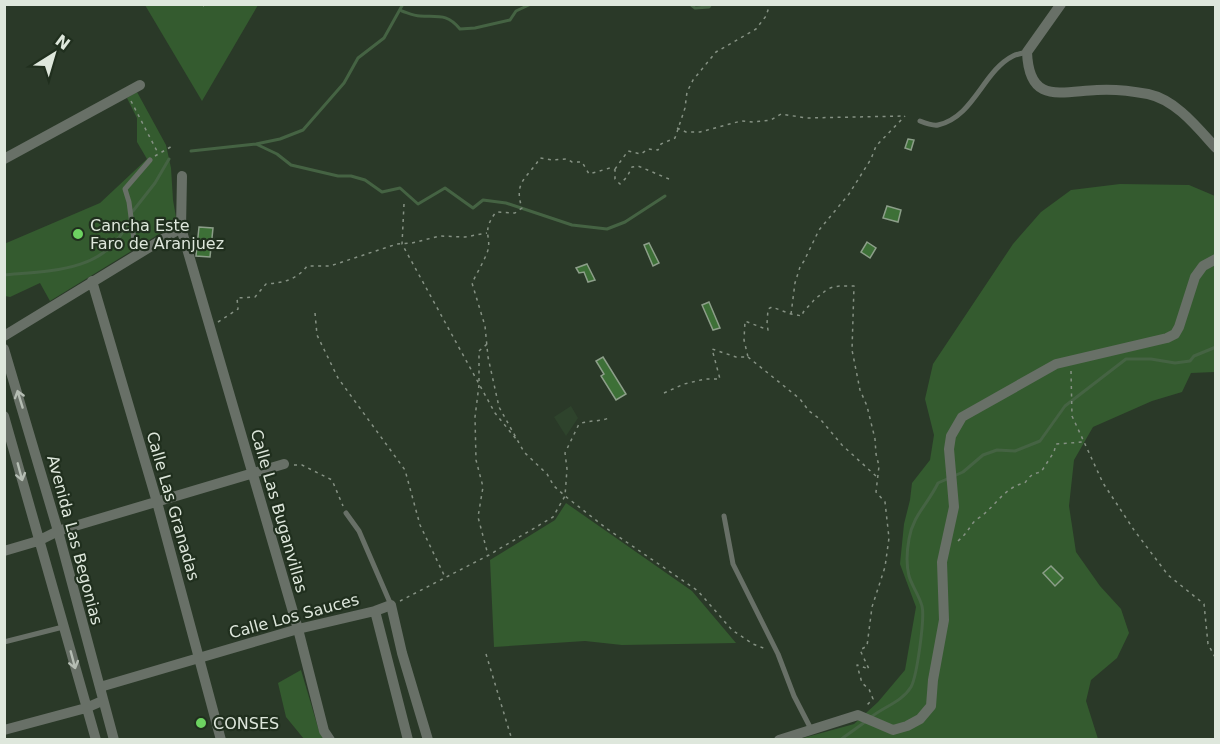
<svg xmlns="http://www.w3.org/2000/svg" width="1220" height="744" viewBox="0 0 1220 744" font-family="'DejaVu Sans',sans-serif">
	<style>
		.built { fill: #2e432c }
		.green { fill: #345b2f }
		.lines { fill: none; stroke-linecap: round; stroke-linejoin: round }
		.stream { stroke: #456343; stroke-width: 3 }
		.building { fill: #3d7037; stroke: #8c9e89; stroke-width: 1.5 }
		.path { stroke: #859183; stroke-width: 1.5; stroke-dasharray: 3 4.5; stroke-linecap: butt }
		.lane { stroke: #687067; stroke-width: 5 }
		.street { stroke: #687067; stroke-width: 10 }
		.oneway { stroke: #b5bdb3 }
		.poi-dot { fill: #6dd361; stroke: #202f1e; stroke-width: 2 }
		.labels { text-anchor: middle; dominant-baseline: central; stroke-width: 4.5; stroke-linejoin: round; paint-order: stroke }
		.poi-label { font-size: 16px; fill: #dee7dc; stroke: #202f1e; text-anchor: start }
		.street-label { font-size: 16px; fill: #dee7dc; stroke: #202f1e }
	</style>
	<rect width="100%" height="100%" fill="#2a3928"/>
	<path class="built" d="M571,406L578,418L566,436L554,417Z"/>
	<path class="green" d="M145,5H258L202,101Z
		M137,92L166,145L171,168L173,200L177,223L50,301L40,283L10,297L5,296L4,244L100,203L147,159L137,142V118L127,98Z
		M1120,184L1189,185L1215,196V372L1191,373L1182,392L1152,401L1093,427L1074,460L1069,506L1076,552L1100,586L1121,609L1129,633L1117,658L1091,680L1086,701L1098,739L796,740L854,724L878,702L905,670L916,607L900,564L904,524L910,500L912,483L930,460L934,435L925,399L933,364L1013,244L1041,212L1071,190Z
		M566,503L692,591L736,643L622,645L585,641L494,647L490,560L555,520Z
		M301,670L319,731L325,739H304L286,717L278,683Z"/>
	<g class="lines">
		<path class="stream" d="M690,4L695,8L709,7L711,4
			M402,11C408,13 414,16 420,16C438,17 447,13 460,29L475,28L510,20L516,11L531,4
			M256,144L277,154L291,165L338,176H351L365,180L382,192L400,188L418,204L445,188L473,208L483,200L506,203L572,225L607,229L625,222L665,196
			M191,151L256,144L280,139L303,130L344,83L358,58L384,38L403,4
			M133,211L155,183L169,159
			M4,275C49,271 104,272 126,226
			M870,718C883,707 902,702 911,687C917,676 925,618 922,606C919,595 912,586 909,576C906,564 907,550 909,539C913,515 928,504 938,483L963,472L983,455L997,450L1015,451L1040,441L1065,406L1126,359H1151L1175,363L1190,361L1194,356L1216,347
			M840,740L865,722"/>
	</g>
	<path class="building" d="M908,139L914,140L911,150L905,148Z
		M887,206L901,210L898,222L883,218Z
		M199,227L213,228L210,257L196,256Z
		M867,242L876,248L870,258L861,252Z
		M649,243L659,263L653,266L644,245Z
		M587,264L595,280L588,282L584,272L579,273L576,268Z
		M709,302L720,328L713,330L702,305Z
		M603,357L626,394L616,400L601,376L604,374L596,361Z
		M1051,566L1063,578L1055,586L1043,573Z"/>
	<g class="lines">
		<path class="path" d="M202,4L205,7L204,4
			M131,101L158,153
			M677,128L686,132H700L741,121L753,122L771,120L781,114L806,118L904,116
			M155,156L174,145
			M615,169L628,151L641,154L648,149L658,150L661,144L675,138L685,108L687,92L693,80L716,52L756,29L766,16L770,4
			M669,179L638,166L632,167L627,177L620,184L615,179V170L610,168L589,174L582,162H572L567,159L553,160L540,158C528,178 513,181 522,208L515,213L496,212C480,233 493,237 487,253C483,263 477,273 472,283L485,326L488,357L499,407L524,452L547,474L554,486L565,496L606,528L698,591L732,630L753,644L766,649
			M404,204L402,244L495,413L516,439
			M315,313L317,335L338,378L405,470L420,525L445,577
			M791,314L795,283L800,267L804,261L819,230L849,194L871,159L876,146L905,116
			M218,322L238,309L237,298L255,297L266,284C282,283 297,280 307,266H330L397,244L412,243L440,236L465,237L487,233
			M748,357L800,399L809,411L821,420L842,445L877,477
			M1071,371L1072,416L1103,483L1134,530L1168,575L1204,604L1208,644L1216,659
			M479,381V351L487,344
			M479,385L475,417L476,460L483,487L478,517L488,555
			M664,393L684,384L705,379H720L712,349L736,357H748L744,340L745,321L768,330L767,324L768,309L772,307L791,314L802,316C803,309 811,306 815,298C821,296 823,292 828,289C836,285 845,286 854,286L852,350L860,390L867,406L875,439L876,454L879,466L876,492L885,502L889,538L885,567L872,607L867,646L860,650L869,669L857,665L862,683L869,689L873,699L865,707
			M294,465H302L332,480L343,506
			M958,541C965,535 968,530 973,523C976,519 981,517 984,514C998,502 1007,486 1025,483C1029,476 1034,473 1041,472L1054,452L1056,444L1083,442
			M400,601L489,555L553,517L565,496L567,469L565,453L579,424C589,420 598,422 609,418
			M486,654L512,740"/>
		<path class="lane" d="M920,121C925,123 933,126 938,125C974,117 983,71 1013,56C1017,54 1023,53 1027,52
			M136,255L129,202L125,189L150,160
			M346,513L359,531L391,605
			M724,516L733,564L778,654L794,696L811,729
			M4,642L63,627"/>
		<path class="street" d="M1061,4L1027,52C1029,104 1059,92 1097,90C1112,89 1132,91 1148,94C1176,100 1197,127 1216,148
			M4,159L140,85
			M182,176L181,228L298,629L324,731L330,740
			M92,281L157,502L221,740
			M4,336L181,228
			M4,349L58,531L114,740
			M4,416L96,740
			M4,551L38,541L58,531L284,464
			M375,611L408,740
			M100,687L298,629L375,611L391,605L402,653L428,740
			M4,730L86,708L102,701
			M779,740L858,715L893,730L907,726L920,719L931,706L933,680L944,620L942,562L954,507L949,449L951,436L962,417L1056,364L1167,338L1175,334L1179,327L1195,277L1203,266L1216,259"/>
	</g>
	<defs><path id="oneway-shaft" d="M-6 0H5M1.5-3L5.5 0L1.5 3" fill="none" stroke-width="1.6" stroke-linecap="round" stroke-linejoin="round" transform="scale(1.5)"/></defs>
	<g class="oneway">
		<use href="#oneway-shaft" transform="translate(20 399) rotate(-107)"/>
		<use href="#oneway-shaft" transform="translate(20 472) rotate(75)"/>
		<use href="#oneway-shaft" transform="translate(73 660) rotate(75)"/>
	</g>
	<g class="poi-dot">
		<circle cx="78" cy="234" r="6"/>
		<circle cx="201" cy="723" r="6"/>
	</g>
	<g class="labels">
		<g class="poi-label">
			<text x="90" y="225">Cancha Este<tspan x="90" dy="18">Faro de Aranjuez</tspan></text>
			<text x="213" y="723">CONSES</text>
		</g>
		<g class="street-label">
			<text transform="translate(173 506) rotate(74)">Calle Las Granadas</text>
			<text transform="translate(279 511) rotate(74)">Calle Las Buganvillas</text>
			<text transform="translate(75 540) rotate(75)">Avenida Las Begonias</text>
			<text transform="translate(294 616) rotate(-15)">Calle Los Sauces</text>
		</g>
	</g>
	<rect width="1220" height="744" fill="none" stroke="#dee7dc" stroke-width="12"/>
	<g transform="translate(54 54) rotate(37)" stroke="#202f1e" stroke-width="4.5" paint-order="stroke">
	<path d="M0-4.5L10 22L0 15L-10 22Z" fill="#dee7dc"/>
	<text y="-9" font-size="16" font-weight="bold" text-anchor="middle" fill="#dee7dc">N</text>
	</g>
</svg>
